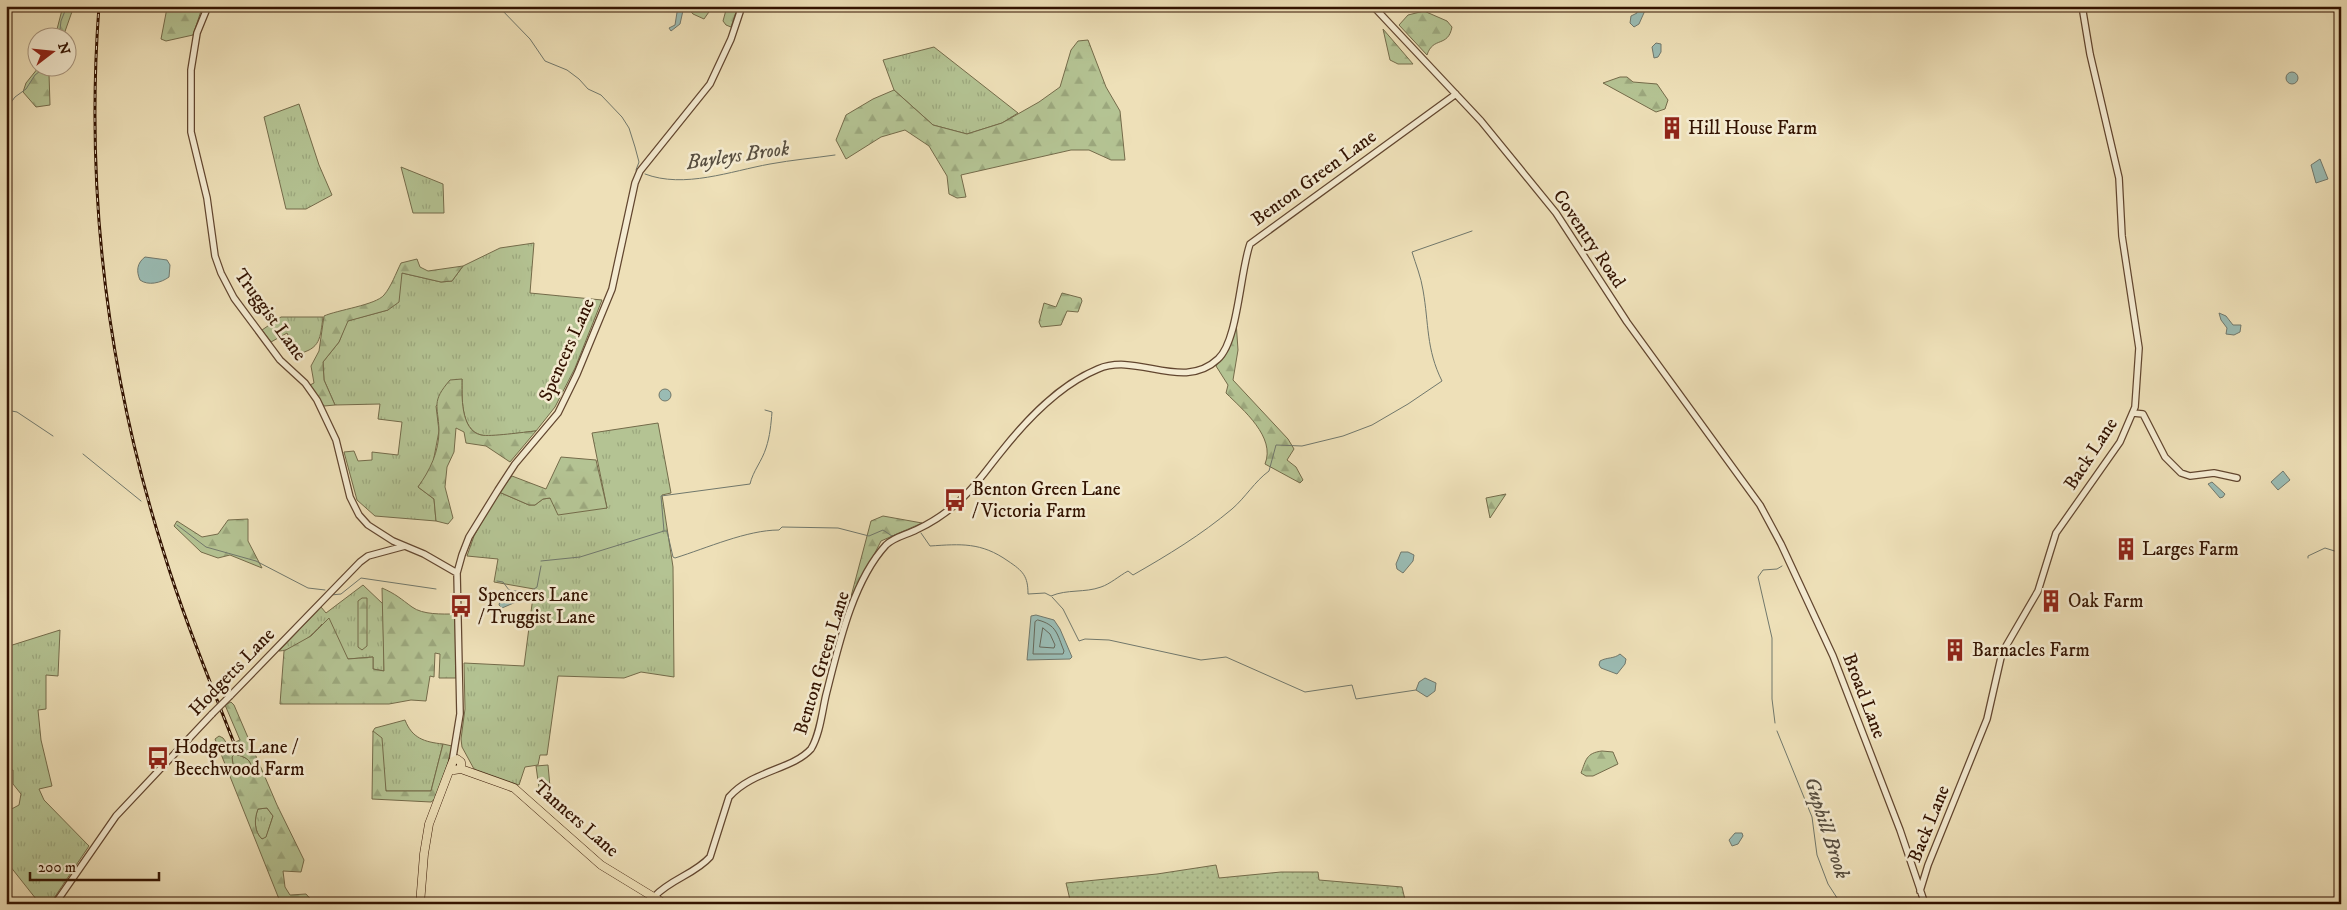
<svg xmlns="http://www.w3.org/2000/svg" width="2347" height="910" viewBox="0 0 2347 910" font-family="'IM FELL DW Pica',serif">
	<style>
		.grass { fill: url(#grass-tufts); stroke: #746b4a }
		.forest { fill: url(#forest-firs); stroke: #746b4a; fill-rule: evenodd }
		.park { fill: url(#park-dots); stroke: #746b4a }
		.garden { fill: #b4c393; stroke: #746b4a }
		.water { fill: #9abcb4; stroke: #71786c }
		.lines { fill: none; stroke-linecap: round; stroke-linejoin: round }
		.shore { stroke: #66685a; stroke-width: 1 }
		.stream { stroke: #71786c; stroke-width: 1 }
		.minor-casing { stroke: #62462f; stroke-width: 8 }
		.major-casing { stroke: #331301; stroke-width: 9 }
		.minor { stroke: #f4ebd1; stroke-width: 5.5 }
		.major { stroke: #eee0b8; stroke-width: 8 }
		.rail-casing { stroke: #331301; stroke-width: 3 }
		.rail { stroke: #f4ebd1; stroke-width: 1; stroke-dasharray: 4; stroke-linecap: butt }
		.minor-bridge-casing { stroke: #62462f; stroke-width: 8; stroke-linecap: butt }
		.minor-bridge { stroke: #f4ebd1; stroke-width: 5.5 }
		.labels { text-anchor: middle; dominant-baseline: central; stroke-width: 5; stroke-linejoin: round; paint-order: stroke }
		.poi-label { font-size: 19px; fill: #331301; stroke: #f4ebd1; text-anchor: start }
		.street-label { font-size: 19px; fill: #331301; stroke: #f4ebd1 }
		.water-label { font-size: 20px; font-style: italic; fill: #574e40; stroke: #f4ebd1 }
	</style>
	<defs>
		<pattern id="grass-tufts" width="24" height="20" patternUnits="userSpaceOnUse" patternTransform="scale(1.25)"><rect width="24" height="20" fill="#b4c393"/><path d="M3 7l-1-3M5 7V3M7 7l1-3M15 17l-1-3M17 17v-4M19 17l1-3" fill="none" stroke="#9ba77d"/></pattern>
		<pattern id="forest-firs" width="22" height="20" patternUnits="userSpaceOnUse" patternTransform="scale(1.25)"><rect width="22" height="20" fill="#b4c393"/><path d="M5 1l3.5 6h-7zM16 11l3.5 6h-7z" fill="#9ba77d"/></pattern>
		<pattern id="park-dots" width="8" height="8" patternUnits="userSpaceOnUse" patternTransform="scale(1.25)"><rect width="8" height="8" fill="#b4c393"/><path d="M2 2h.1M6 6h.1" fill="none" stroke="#9ba77d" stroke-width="1.8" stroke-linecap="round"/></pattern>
	</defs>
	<rect width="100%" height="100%" fill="#eee0b8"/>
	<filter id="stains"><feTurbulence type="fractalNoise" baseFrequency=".004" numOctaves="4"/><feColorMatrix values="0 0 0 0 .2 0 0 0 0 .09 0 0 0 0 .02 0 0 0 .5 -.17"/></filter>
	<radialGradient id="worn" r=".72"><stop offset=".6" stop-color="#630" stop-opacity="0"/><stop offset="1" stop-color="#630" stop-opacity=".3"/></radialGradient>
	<path class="grass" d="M934,47L1018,113L1002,123L967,134L933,125L894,90L883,60Z
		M299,104L319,165L332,195L306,209H286L264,117Z
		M401,167L443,184L444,213H413Z
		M534,243L530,293L602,300L575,368L555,407L536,431C524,432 491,438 481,435C460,430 462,395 462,379L436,406L439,431L432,468L418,487L434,499L436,521L375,516L357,500L344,452L354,451L358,461L372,460V452L398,455L402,422L378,419L380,404L335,405L324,380L323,362L339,342L347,321L388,310L402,273L441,282L452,281L463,266L500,248Z
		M281,317H323C320,338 321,349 297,354L287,333L271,342L262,330Z
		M658,423L671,493L662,495L673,567L674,677L641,672L624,678L558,676L547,755H540L538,765L525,767L519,785L474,769L462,747L461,739L465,709L464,663L524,666L534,589L494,582L498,559L467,556L474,536L499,492L529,505H535L543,499L550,498L607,508L592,433Z
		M363,585L383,604L384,671L373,669V657L348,659L322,624C311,636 297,650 279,651L321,607L326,613Z
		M60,630L58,676L46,675V709L38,710L41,740L52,786L39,789L44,800L89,846L50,904H40L6,861V812L19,805L21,794L13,784V770H6V647Z
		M405,720C412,738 424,742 443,744L431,791H386L373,731L375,728Z
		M235,754C244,757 250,758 252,768L247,775L243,776L234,772L232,757Z
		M267,808L273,816L266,838L262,839C254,832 254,819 258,809Z"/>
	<path class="forest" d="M63,6H74L63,37H55Z
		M686,6H719L711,9L704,19L693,14Z
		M723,6H738L731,27L726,25L723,21L726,10Z
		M167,8L201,11L193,35L166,41L161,39Z
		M1424,11L1447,21L1452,27C1448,48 1433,36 1427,55L1399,25L1408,15Z
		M1383,29L1413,64H1398L1390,60Z
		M1088,40L1106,87L1120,111L1125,160H1111L1089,150H1071L961,175L966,197L957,198L949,194L947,176L929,146L905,130L881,137L846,159L836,140L846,115L873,99L894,90L933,125L967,134L1002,123L1039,102L1060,87L1071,50L1078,41Z
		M38,68H52L49,74L50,105L36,107L23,92L26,83Z
		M1620,77H1627L1633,82L1657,84L1668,100L1665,109L1656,112L1603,83Z
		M417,259L420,267L428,271L463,266L452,281L441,282L402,273L399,302L388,310L348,321L339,342L323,362L324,380L335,405L324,406L310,385L314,383L311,366L319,351L324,316C337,310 376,305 384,295C391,287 396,273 401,263Z
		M1062,293L1081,298L1082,301L1078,312L1067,311L1061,325L1041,327L1039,322L1044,303L1056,307Z
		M1236,321L1238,350L1233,380L1288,439L1294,449L1287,460L1296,467L1303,480L1300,483L1265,464C1276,437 1243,410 1226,393L1228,385L1216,366L1229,349Z
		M462,379C462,395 460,430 481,435C490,437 524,432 536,431L510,462L486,446L466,443L464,432L456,428L454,452L447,467L445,487L453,518L448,524L436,521L434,499L418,487C430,470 439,452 439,430C438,405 431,402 450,380Z
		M561,457L596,460L607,508L558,515L550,498L543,499L535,505H529L499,492L512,476L546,489Z
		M1506,494L1490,518L1486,498Z
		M883,516L922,523L881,541L849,604L871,521Z
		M248,519V541L262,568L230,555L218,558L201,552L174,526L177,521L202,537L218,534L228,520Z
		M382,588C396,594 401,599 412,607C423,615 442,614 455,614L456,678H439L440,654L435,653L434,677L430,676L426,701L411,700L389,704H280L284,651L311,636L329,618L348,659L373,657V669L384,671Z
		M362,598H367V646L362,650L358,647V601Z
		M231,702L234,705L277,805L304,860L301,872L283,871L285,887L290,895L306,894L315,904H281L215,739L219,736L223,738L228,745L240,740L225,705ZM235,754C244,757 250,758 252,768L247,775L243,776L234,772L232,757ZM267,808L273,816L266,837L262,839C254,832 254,819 258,809Z
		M373,731L382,738L386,791H431L443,744L452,746L448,763L435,799L431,802L372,799Z
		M1602,751L1613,752L1618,764L1593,776H1586L1581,773C1586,760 1586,753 1602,751Z"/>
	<path class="park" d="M1216,865L1219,878L1281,872H1318L1319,880L1402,887L1406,904H1071L1066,883L1157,874Z"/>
	<path class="garden" d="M548,765L550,787L539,788L536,766Z"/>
	<path class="water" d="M678,6H684L680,24L671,31L669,28L675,25Z
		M1636,6H1647L1639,24L1634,27L1630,23L1631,16L1637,13Z
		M1656,43L1661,44V52L1658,57L1654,58L1652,47Z
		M2286 78a6 6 0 1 1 12 0a6 6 0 1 1-12 0Z
		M2320,159L2328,179L2316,183L2311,165Z
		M145,257L167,260L170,265L169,277C161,283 148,286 140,280C136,271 137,263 145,257Z
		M2219,313L2226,316L2233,325H2241L2240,332L2234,335L2226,334L2227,328L2221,320Z
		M659 395a6 6 0 1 1 12 0a6 6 0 1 1-12 0Z
		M2283,471L2290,480L2278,490L2271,482Z
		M2212,482L2225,494L2223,497L2220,498L2208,484Z
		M1401,552H1408L1414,555L1413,561L1403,573L1397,569L1396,564Z
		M509,590L528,593L523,599L502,608L499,605L502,592Z
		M1036,615L1054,620L1060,629L1072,657L1070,659L1027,660L1031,616Z
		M1620,654L1626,659L1625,664L1617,674L1601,668L1599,665L1600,661C1607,657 1614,659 1620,654Z
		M1425,678L1436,683L1435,691L1427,697L1416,690L1419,682Z
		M1735,833H1742L1743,836L1738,844L1732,846L1729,840Z"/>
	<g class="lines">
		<path class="shore" d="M1038,620C1057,625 1057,634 1064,651L1063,654H1033L1035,622Z
			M1043,628L1050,634L1055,645L1054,648L1040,647Z"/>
		<path class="stream" d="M498,6L530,39L545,61L567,70L579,79L588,89L601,95L622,117L629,128L635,147L639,162L636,170
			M59,38L61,21L67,6
			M6,109L15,97L26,89L35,75L44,68
			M645,174C684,189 731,171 770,164C792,160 814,158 835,155
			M6,410L17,412L53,436
			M83,454L141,501
			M177,525L206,547L256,561L308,588L325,590
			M664,531L661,496L750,484C753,471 762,461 766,448C770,436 771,424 772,412L765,410
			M921,533L930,546C961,544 981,542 1008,561C1023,571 1028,576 1028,594L1045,593L1051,596C1067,589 1085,593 1101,587C1110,584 1119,576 1128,571L1133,575C1168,555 1201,535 1232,509C1245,498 1255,481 1269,471L1276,445L1302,446L1343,436L1372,425L1408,404L1442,381C1426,349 1429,324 1423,290C1421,277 1416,265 1412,252L1472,231
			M2308,558V556L2325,548L2341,553
			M541,561L580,557L664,531H667L673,557L675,558C707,548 747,530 779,530L782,527L838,528L869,536L883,530L892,536L917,527
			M497,581L503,582L509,590
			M528,593L537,587L541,566
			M331,595L341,594L361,578L436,589
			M1052,597L1063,609L1079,641L1085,639L1109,640L1201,660L1226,657L1305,692L1352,685L1356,699L1416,690
			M1775,723L1772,699V638L1758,577L1763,570L1777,569L1782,566
			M1777,731L1812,817L1817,855L1828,884L1841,904"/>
		<defs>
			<path id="minor" d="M208,6L197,33L191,70V132L207,198L215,256L221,273L234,298L280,360L305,383L317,400L336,440L350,497L359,515L368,525L393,541L424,554L457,573
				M1373,6L1481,121L1556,213L1627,322L1760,505L1781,544L1833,656L1900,830L1925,904
				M2133,413L2143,414L2165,457L2181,473L2190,476L2214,473L2237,478
				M230,696L360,562L368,556L405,546
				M452,763L460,714L457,573L462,555L469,537L498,490L515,464L558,413L577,374L612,289L635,183L640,171L710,84L731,39L742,6
				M1920,891L1928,865L1987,719L2002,653L2038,591L2056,533L2120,442L2135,407L2139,348L2122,236L2119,178L2090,54L2082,6
				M655,896C671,879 695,874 710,857L729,797C753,770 792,770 811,749C820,734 822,712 826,695C838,648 852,582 886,545C894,537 906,535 916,530C931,523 945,514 957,503C974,489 987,469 1001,452C1027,419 1059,385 1098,369C1137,352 1183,392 1218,359C1238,341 1240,272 1250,244L1456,94
				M55,904L116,816L212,714"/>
			<path id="major" d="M461,769V762L457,759L453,761L451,766L454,770L461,769L514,788L601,865L665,904
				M420,904L424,854L429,824L451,766"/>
		</defs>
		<use href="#minor" class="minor-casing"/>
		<use href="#major" class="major-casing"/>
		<use href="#minor" class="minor"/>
		<use href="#major" class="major"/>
		<defs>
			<path id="rail" d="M99,6C85,192 107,372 163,550C183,616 209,679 234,743"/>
		</defs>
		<use href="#rail" class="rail-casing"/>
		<use href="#rail" class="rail"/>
		<defs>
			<path id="minor-bridge" d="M212,714L230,696"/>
		</defs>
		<use href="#minor-bridge" class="minor-bridge-casing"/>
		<use href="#minor-bridge" class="minor-bridge"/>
	</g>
	<defs>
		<symbol id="building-bare" viewBox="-9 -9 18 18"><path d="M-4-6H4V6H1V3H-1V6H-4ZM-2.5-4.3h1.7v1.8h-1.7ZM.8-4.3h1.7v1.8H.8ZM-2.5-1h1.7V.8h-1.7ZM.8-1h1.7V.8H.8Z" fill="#8f2418" stroke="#f4ebd1" stroke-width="2.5" paint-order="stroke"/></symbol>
		<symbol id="bus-bare" viewBox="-9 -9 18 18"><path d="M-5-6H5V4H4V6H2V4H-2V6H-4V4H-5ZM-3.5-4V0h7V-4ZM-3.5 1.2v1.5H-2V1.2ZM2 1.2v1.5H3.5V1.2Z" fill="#8f2418" stroke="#f4ebd1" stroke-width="2.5" paint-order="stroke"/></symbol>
	</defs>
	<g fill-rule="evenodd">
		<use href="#building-bare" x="1656" y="112" width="32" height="32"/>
		<use href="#bus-bare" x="939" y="484" width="32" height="32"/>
		<use href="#building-bare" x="2110" y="533" width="32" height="32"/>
		<use href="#building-bare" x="2035" y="585" width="32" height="32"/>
		<use href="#bus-bare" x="445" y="590" width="32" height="32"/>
		<use href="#building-bare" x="1939" y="634" width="32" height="32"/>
		<use href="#bus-bare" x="142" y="742" width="32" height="32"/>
	</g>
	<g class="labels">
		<g class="poi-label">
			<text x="1688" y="128">Hill House Farm</text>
			<text x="972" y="489">Benton Green Lane<tspan x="972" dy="22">/ Victoria Farm</tspan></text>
			<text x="2142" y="549">Larges Farm</text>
			<text x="478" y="595">Spencers Lane<tspan x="478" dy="22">/ Truggist Lane</tspan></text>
			<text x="2068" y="601">Oak Farm</text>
			<text x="1972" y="650">Barnacles Farm</text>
			<text x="174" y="747">Hodgetts Lane /<tspan x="174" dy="22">Beechwood Farm</tspan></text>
		</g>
		<g class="street-label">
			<text transform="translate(1314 178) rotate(-36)">Benton Green Lane</text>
			<text transform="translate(1589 239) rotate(56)">Coventry Road</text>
			<text transform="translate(270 315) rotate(54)">Truggist Lane</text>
			<text transform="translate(567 350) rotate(-66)">Spencers Lane</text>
			<text transform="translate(2091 454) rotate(-57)">Back Lane</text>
			<text transform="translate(822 663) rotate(-73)">Benton Green Lane</text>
			<text transform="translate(232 672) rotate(-46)">Hodgetts Lane</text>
			<text transform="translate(1864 696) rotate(69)">Broad Lane</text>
			<text transform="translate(576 819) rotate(41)">Tanners Lane</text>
			<text transform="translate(1929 824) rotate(-68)">Back Lane</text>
		</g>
		<g class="water-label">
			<text transform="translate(738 156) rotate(-8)">Bayleys Brook</text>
			<text transform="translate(1826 828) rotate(72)">Guphill Brook</text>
		</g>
	</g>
	<rect width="2347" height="910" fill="none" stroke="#eee0b8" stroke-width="25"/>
	<rect x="8" y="8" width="2332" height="895" fill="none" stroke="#331301" stroke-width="2.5"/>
	<rect x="12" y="12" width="2322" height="885" fill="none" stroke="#331301"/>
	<g transform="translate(52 52) rotate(74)"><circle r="24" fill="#f4ebd1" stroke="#a7957e"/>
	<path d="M0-4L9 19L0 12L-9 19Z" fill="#8f2418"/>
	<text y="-8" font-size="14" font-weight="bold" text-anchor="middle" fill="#331301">N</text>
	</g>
	<path d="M30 872v8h129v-8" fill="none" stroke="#331301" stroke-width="2.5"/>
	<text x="38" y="872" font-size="15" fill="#331301" stroke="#f4ebd1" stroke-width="4" paint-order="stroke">200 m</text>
	<rect width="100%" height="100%" filter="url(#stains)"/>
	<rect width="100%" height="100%" fill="url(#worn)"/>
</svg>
